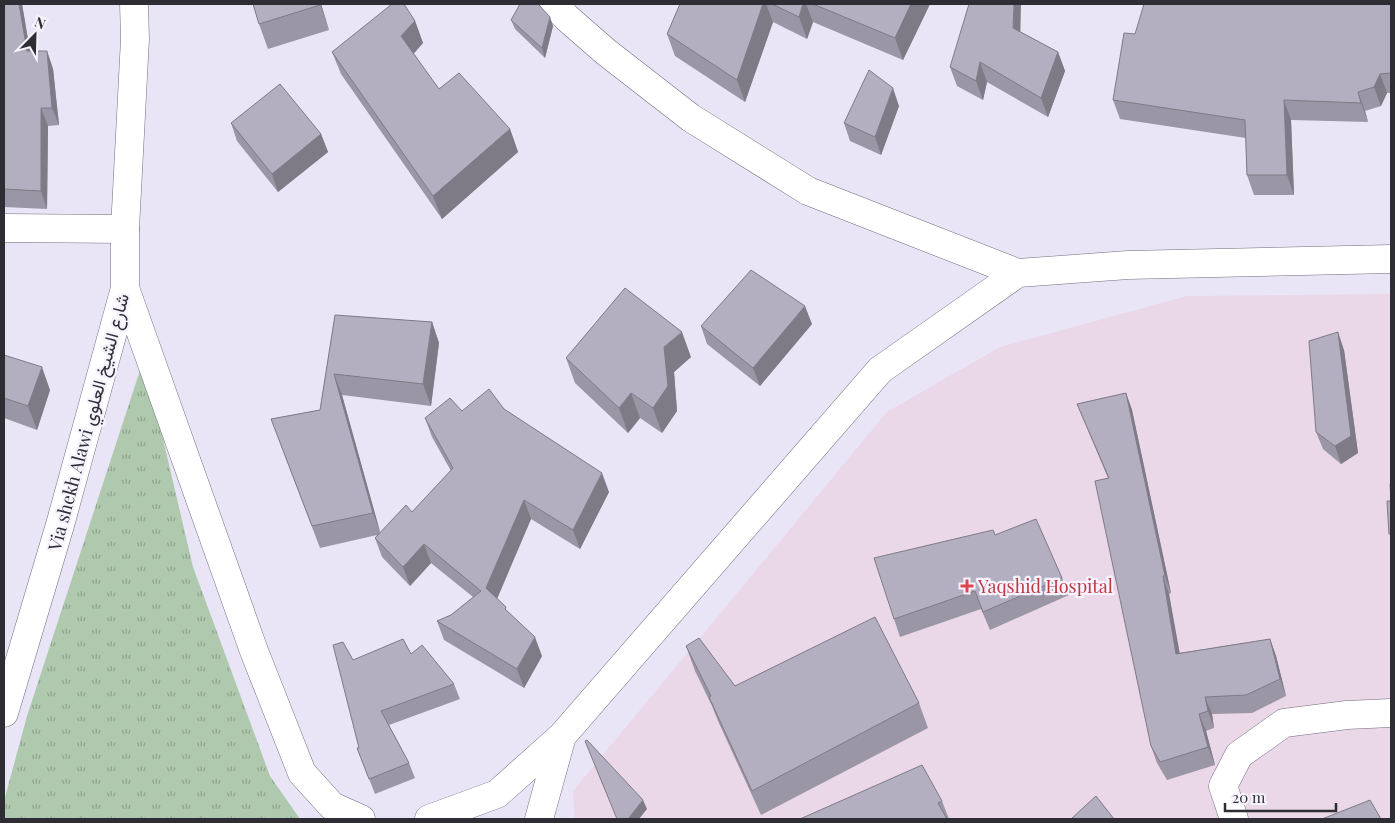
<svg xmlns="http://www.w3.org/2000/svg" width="1395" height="823" viewBox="0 0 1395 823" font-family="'Playfair Display',Vazirmatn,serif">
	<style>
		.commercial { fill: #ead7e7 }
		.park { fill: url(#park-tufts) }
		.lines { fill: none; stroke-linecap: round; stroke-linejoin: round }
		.minor-casing { stroke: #716d7d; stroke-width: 29 }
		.tertiary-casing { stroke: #716d7d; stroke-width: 29 }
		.minor { stroke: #fff; stroke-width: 28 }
		.tertiary { stroke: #fff; stroke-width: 28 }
		.wall { fill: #9b96a5 }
		.shaded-wall { fill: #7e7a86 }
		.building { fill: #b4afc0; stroke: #7e7a86 }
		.health-dot { fill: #e0444e; stroke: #f6f3fe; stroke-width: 2 }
		.labels { text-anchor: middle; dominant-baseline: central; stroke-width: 4.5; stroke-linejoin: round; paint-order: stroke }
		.street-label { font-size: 18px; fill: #2f2d34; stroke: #f6f3fe }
		.health-label { font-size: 18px; fill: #be3a42; stroke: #f6f3fe; text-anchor: start }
	</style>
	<defs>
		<pattern id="park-tufts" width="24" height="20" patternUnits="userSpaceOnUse" patternTransform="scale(1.25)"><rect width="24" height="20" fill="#afc9af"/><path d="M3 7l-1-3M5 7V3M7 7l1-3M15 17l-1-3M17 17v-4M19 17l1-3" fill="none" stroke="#8fa48f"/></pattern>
	</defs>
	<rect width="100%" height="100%" fill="#e9e5f7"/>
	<path class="commercial" d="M1391,294V819H575L573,791L887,412L1000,347L1187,296Z"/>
	<path class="park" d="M144,358L193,567L270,776L300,819H4V801L27,716Z"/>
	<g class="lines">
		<defs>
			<path id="minor" d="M554,4L567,18L606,52L691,118L808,191L1018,273
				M4,228L125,229
				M1234,819L1223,786L1239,755L1284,723L1347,715L1391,713"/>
			<path id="tertiary" d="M125,288L254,651L302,773L332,806L361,819
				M4,713L60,525L125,288V229L135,39L134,4
				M429,819L497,794L562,736
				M539,819L562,736L880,370L1018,273L1128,265L1391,259"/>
		</defs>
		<use href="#minor" class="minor-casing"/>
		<use href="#tertiary" class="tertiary-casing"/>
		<use href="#minor" class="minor"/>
		<use href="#tertiary" class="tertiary"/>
	</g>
	<path class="wall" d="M4,4H22L30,51H47L53,69L59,125L48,126L47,209L4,207Z
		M253,4H321L329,30L268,49L259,24Z
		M712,4H930L903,60L813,22L807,39L773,22L745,102L675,56L667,34Z
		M1391,4V93H1387L1381,106L1365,111L1368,122L1291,120L1294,195H1254L1247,175L1246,138L1120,119L1113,100L1135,34Z
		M539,5L553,26L545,58L515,29L511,20Z
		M415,21L423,43L413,54L439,89L510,129L518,152L442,219L341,74L332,52Z
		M1021,32L1058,52L1065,71L1048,117L987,82L983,100L957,86L950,67Z
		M899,106L881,155L850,141L844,123Z
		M231,123L321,134L328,152L278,192L237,141Z
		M335,315L432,322L439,343L431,406L342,395L380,533L412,512L451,471L432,437L425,418L462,411L504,409L609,492L580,549L531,519L497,599L542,656L524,688L444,640L437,621L451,615L473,597L431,563L410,586L382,557L375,538L377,535L320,548L271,419L320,410Z
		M812,324L760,386L707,344L701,326Z
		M1344,350L1358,453L1341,464L1323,449L1316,432Z
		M4,355L50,390L37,430L4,418Z
		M691,357L674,372L677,411L662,433L640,418L628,433L575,383L566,358Z
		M1126,393L1132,410L1171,593L1169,594L1179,653L1270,639L1276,656L1286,696L1252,713L1212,714L1214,728L1206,731L1215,765L1167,780L1157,763L1151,746L1108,478L1084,421L1077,404Z
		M995,535L1062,578L1069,595L990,630L981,609L900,637L894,619Z
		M686,646L735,686L919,703L928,728L761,815L718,721L712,706L695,671Z
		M411,654L454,684L460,699L389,725L409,763L415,778L375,794L357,748H359L353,660Z
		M942,801L949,819H800Z"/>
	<path class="shaded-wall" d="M19,4H22L33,69L27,51Z
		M320,4H321L329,30Z
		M763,4H766L773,22L745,102L737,80Z
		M803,4H806L813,22L807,39L799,17Z
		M911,4H930L903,60L895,38Z
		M1014,4H1021L1020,48L1013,28Z
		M550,17L553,26L545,58L542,48Z
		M415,21L423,43L409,59L401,36Z
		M47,51L53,69L59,125L52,108Z
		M1058,52L1065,71L1048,117L1041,98Z
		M980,62L987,82L983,100L976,81Z
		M1380,74L1387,93L1381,106L1374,87Z
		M893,88L899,106L881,155L875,137Z
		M1358,92L1365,111L1368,122L1361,103Z
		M1284,100L1291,120L1294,195L1287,175Z
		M41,108L48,126L47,209L41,191Z
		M510,129L518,152L442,219L433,196Z
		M321,134L328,152L278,192L272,174Z
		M805,306L812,324L760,386L753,368Z
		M432,322L439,343L431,406L423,384Z
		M682,332L691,357L674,372L677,411L662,433L653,408L664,347Z
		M1338,332L1344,350L1358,453L1341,464L1335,446Z
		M42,367L50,390L37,430L28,406Z
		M334,374L342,395L381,535L373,513Z
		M631,393L640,418L628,433L619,408Z
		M1126,393L1132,410L1171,593L1165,576Z
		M602,473L609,492L580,549L573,530Z
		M524,500L531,519L493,608L486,588Z
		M424,544L431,563L410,586L403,567Z
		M1163,576L1169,594L1183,671L1176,654Z
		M535,637L542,656L524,688L517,669Z
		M1270,639L1276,656L1286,696L1280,679Z
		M1205,697L1212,714L1214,728L1208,711Z
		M1199,714L1206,731L1215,765L1208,747Z
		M643,800L647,809L639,819H628Z"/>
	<path class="building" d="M4,4H19L27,51H47L52,108H41V191L4,189Z
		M253,4H320V5L259,24Z
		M392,4H404L415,21L401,36L439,89L459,73L510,129L433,196L332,52Z
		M520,4H538L550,17L542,48L511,20Z
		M680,4H763L737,80L667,34Z
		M772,4H803L799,17Z
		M813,4H911L895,38Z
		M969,4H1014L1013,28L1058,52L1041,98L980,62L976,81L950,67Z
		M1144,4H1391V73L1380,74L1374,87L1358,92L1361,103L1284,100L1287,175H1247L1245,120L1113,100L1124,33L1135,34Z
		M869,70L893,88L875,137L844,123Z
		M280,84L321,134L272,174L231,123Z
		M751,270L805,306L753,368L701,326Z
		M625,288L682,332L664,347L668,386L653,408L631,393L619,408L566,358Z
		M335,315L432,322L423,384L334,374L373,513L312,526L271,419L320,410Z
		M1338,332L1351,436L1335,446L1316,432L1309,341Z
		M4,355L42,367L28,406L4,398Z
		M489,389L504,409L602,473L573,530L524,500L486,588L506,607L505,609L535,637L517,669L437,621L451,615L481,591L424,544L403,567L375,538L406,505L412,512L453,468L425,418L450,398L462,411Z
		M1126,393L1165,576H1163L1176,654L1270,639L1280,679L1246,695L1205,697L1208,711L1199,714L1208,747L1160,762L1151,746L1095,481L1109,478L1077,404Z
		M1390,484H1391V500Z
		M1387,501H1391V534H1389Z
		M1036,519L1062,578L983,612L975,591L894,619L874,558L993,530L995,535Z
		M875,617L919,703L752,791L709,697L711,696L686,646L699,638L735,686Z
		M403,639L411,654L422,645L454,684L381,711L409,763L369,779L357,748H359L333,645L343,642L353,660Z
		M587,740L643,800L628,819H617L585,741Z
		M922,765L942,801L938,803L947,819H800Z
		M1096,796L1114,819H1071Z
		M1370,800L1381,819H1322Z"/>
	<path class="health-dot" d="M964.5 578.5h5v5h5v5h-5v5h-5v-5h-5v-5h5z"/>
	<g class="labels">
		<g class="street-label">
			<text transform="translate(88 422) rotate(-75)">Via shekh Alawi شارع الشيخ العلوي</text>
		</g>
		<g class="health-label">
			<text x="978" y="586">Yaqshid Hospital</text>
		</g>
	</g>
	<rect width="1395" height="823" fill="none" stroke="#2f2d34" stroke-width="10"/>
	<g transform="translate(35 35) rotate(23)" stroke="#f6f3fe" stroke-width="4" paint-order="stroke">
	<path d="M0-4L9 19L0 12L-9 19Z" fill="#2f2d34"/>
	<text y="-8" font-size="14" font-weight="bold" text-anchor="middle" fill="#2f2d34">N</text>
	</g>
	<path d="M1225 803v8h111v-8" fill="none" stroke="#2f2d34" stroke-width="2.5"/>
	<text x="1232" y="803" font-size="15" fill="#2f2d34" stroke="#f6f3fe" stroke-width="4" paint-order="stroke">20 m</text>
</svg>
